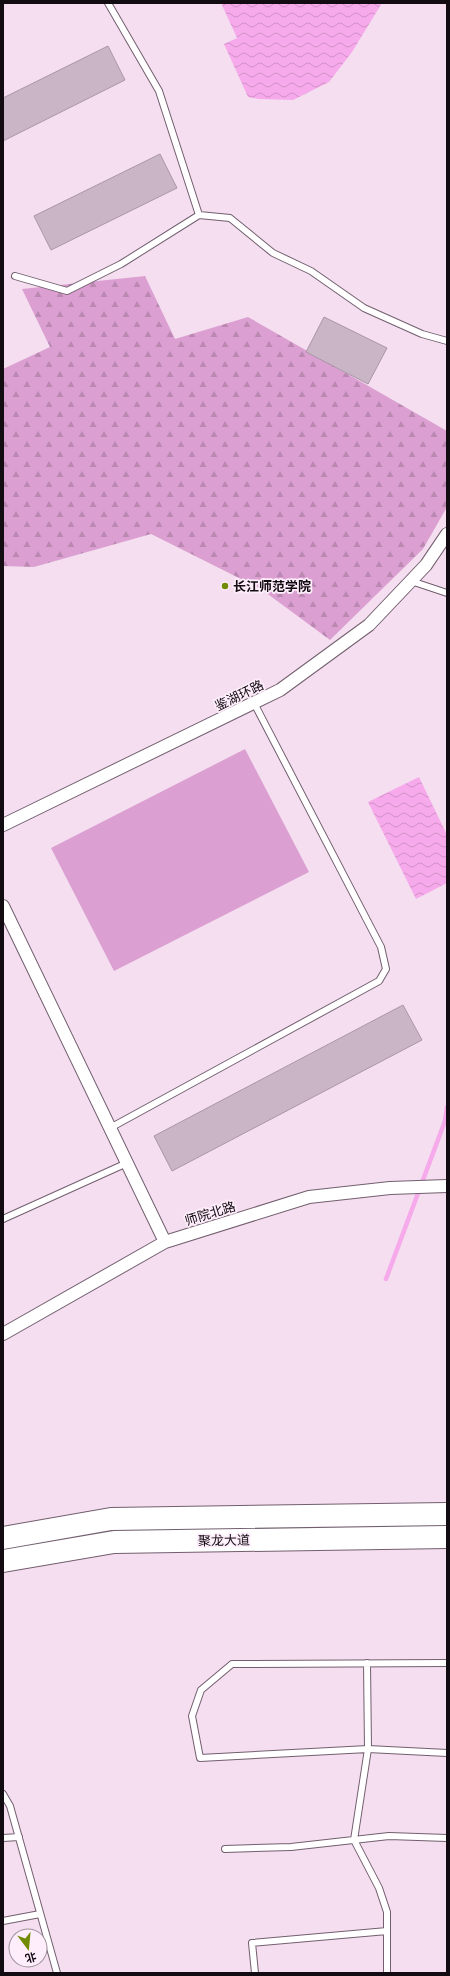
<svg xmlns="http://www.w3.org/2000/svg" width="450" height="1976" viewBox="0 0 450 1976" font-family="Cabin,'Noto Sans SC',sans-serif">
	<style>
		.forest { fill: url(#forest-firs) }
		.park { fill: #dba0d1 }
		.water { fill: url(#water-waves) }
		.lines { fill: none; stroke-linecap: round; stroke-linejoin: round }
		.stream { stroke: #f6aaeb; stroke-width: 4.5 }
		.building { fill: #c9b5c6; stroke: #a996a6 }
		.lane-casing { stroke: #725f6e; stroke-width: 8 }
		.street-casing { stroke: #725f6e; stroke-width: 14 }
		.highway-casing { stroke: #725f6e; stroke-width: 24 }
		.lane { stroke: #fff; stroke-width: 6 }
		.street { stroke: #fff; stroke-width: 12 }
		.highway { stroke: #fff; stroke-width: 22 }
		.poi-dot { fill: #718b02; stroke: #feedfb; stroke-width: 1.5 }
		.labels { text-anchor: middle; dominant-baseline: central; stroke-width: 3.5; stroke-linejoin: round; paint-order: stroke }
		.poi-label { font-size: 13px; font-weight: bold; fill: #120b11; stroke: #feedfb; text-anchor: start }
		.street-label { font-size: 13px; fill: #120b11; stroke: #feedfb }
	</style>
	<defs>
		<pattern id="forest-firs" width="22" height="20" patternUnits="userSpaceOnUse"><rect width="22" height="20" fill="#dba0d1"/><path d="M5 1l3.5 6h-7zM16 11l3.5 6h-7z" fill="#bb88b2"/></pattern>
		<pattern id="water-waves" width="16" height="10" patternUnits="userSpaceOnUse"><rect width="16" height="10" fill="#f6aaeb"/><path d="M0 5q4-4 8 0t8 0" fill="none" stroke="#d291c8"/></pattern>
	</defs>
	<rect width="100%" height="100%" fill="#f4def0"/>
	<path class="forest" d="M145,276L175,339L248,317L447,431V507L423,549L330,640L261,589L151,534L34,567L3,566V369L50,347L22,289Z"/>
	<path class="park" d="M245,749L309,872L114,971L51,848Z"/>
	<path class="water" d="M221,3H382L352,52L329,82L293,100L259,99L248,97L224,44L237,38Z
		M419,777L447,835V883L416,899L368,802Z"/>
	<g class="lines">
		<path class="stream" d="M386,1279L445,1121L447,1107"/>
	</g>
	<path class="building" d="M108,46L125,80L3,141V98Z
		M160,154L177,188L51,250L34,216Z
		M324,317L387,348L368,384L306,352Z
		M403,1005L422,1040L172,1171L154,1136Z"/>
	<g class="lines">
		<defs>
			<path id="lane" d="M108,3L159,91L199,215L230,218L273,253L311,271L364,308L422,334L447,341
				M15,276L67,291L121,264L199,215
				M411,581L447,593
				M110,1128L379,981L386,969L381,947L254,703
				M3,1219L127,1163
				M367,1663L368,1749L354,1840L379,1888L387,1912V1973
				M447,1663L232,1664L201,1690L192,1716L200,1758L368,1749L447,1753
				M3,1794L10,1806L57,1973
				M3,1838L19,1837
				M225,1849L291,1847L389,1836L447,1838
				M3,1921L40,1914
				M255,1973L252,1943L387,1931"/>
			<path id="street" d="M3,825L280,690L369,625L426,565L447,534
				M3,906L165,1242
				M3,1334L165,1242L309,1197L390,1188L447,1186"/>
			<path id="highway" d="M3,1538L111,1519L447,1514
				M3,1561L114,1542L447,1537"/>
		</defs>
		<use href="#lane" class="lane-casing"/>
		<use href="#street" class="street-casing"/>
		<use href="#highway" class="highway-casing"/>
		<use href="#lane" class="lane"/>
		<use href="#street" class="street"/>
		<use href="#highway" class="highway"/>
	</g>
	<circle class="poi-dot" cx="225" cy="586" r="4"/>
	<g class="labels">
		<g class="poi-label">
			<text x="233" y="586">长江师范学院</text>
		</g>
		<g class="street-label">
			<text transform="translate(239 695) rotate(-26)">鉴湖环路</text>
			<text transform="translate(210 1213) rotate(-17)">师院北路</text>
			<text transform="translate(224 1540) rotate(-1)">聚龙大道</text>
		</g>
	</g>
	<rect width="450" height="1976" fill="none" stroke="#120b11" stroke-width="8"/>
	<g transform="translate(28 1948) rotate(164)"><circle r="19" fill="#feedfb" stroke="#a0939d"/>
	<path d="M0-3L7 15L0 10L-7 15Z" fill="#718b02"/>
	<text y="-6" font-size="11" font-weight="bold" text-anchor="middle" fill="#120b11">北</text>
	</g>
</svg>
